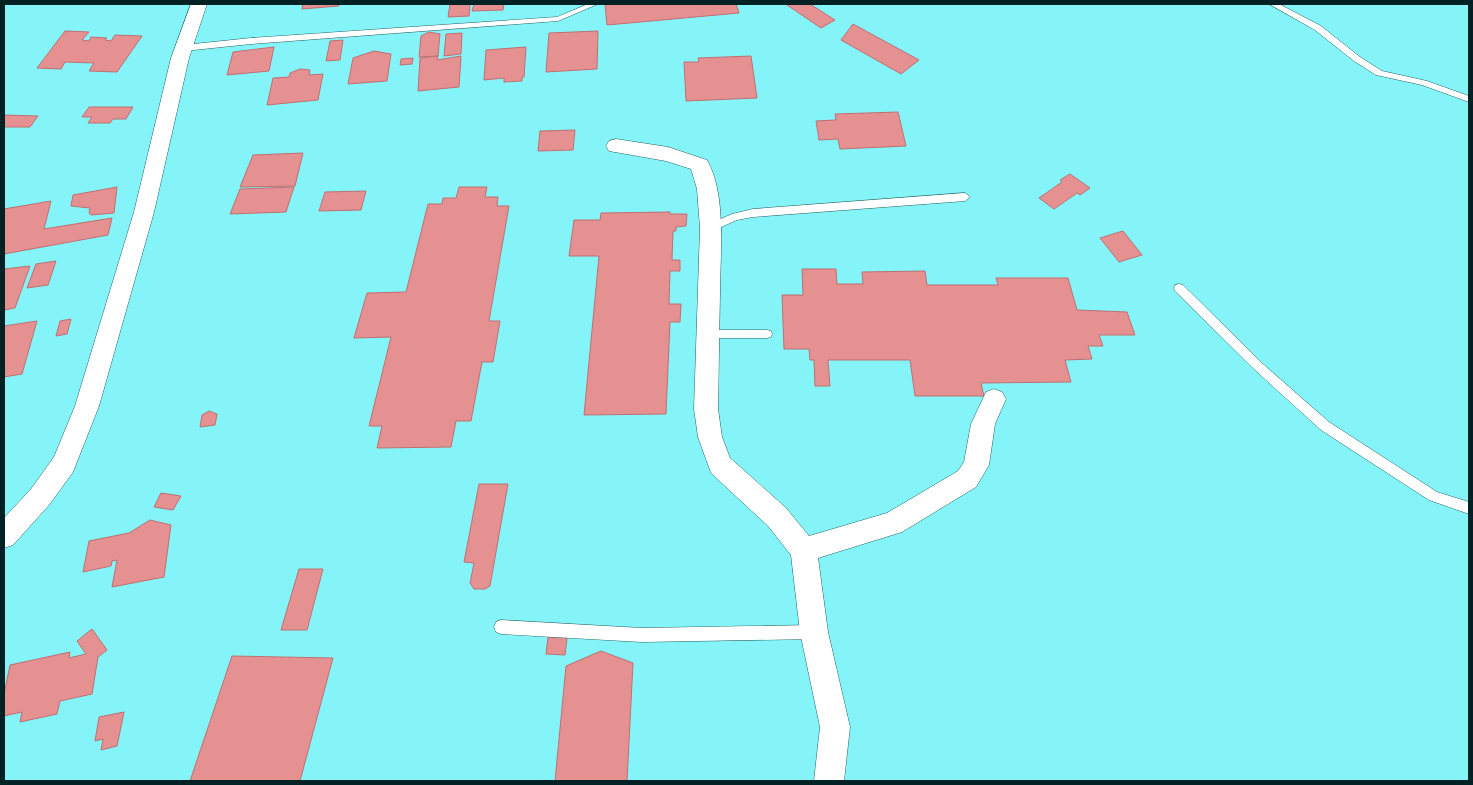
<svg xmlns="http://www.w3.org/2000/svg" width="1473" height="785" viewBox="0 0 1473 785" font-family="Roboto,sans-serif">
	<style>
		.building { fill: #e59192; stroke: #c06f71 }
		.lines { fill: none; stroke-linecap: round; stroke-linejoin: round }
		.service-casing { stroke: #256264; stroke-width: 1 }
		.minor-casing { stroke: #256264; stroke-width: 1 }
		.service { fill: #fff; fill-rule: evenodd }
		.minor { fill: #fff; fill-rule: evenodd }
	</style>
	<rect width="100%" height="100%" fill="#85f4f9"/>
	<path class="building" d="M303,4H339V6L302,9Z
		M450,4H470L469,16L448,17Z
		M474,4H504L503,10L472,11Z
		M605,4H736L739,13L607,25Z
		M789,4H810L835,20L821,28L787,5Z
		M853,24L919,60L901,74L841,40Z
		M65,31L89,32L82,40L89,41L91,37L107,38L105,40L111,41L115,35L142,36L117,72L89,71L94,63L65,62L61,69L37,68Z
		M598,31L597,69L546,72L549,33Z
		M429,32L440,34L438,56L419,57L421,36Z
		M462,33L461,54L444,56L446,34Z
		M343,40L340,60L326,61L330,41Z
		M274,47L269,71L227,75L233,52Z
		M526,47L524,77H522V81L504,82V78L484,80L486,50Z
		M374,51L391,54L387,81L348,84L353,58Z
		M438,56L437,60L461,56L459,87L418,91L420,58Z
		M751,56L757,98L686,101L684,62H699L698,58Z
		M413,58L412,64L400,65L401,59Z
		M300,69L310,70L309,75L323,74L318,100L267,105L273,78L289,77L290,73Z
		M89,107H133L126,119H113L110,123H88L92,117H82Z
		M898,112L906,146L840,149L838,139L819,140L816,121L836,120L835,114Z
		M4,115L38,116L30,127H4Z
		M575,130L573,150L538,151L540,131Z
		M303,153L295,186L240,187L253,155Z
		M1070,174L1090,188L1080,195L1077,193L1054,209L1039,198L1062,182L1060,180Z
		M117,187L114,213L91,215L89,213L90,208L71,206L73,195Z
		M294,187L286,212L230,214L240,189Z
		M459,187H487L485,197H498L497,206H509L489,321H500L493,362H482L471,421H456L451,447L377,448L382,426H369L391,337L354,338L367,293L406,292L428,204H442L443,198H456Z
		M366,191L361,210L319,211L325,192Z
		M51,201L44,229L112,218L108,235L4,254V209Z
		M670,212V214H687L686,226L676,227V231H673L672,260H680V271H670L669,304H681L680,322H670L666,414L584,415L599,256H569L574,220H600L601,213Z
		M1123,231L1142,255L1119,262L1100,238Z
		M56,261L48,285L27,288L36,264Z
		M30,266L15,308L4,310V269Z
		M802,269H836L837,284H863L862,272L925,271L927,285H998L996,278H1068L1077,310L1127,312L1135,335H1099L1103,346H1088L1092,359L1065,360L1071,382L981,383L984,396H915L910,360H828L830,386H815L814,360H810L809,349H784L782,295H803Z
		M71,319L67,334L56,336L60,321Z
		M37,321L22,374L4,377V326Z
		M209,411L217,414L215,425L200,427L202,415Z
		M479,484H508L490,586L485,589H474L470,583L474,563L464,562Z
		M161,493L181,496L173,510L154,507Z
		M150,520L171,525L164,577L112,587L117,560L112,561L111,566L83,572L89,541L129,533Z
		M299,569H323L307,630H281Z
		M92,629L107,650L98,657L92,694L60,701L57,714L20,722L22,712L4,716V694L10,665L70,652L69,658L86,654L77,641Z
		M548,637L567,638L565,655L546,654Z
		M601,651L633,663L627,781H555L566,666Z
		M232,656L333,658L300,781H190Z
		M124,712L117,746L101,750L103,739L95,741L99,717Z"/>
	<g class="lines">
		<defs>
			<path id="service" d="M588,4H598L558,21L251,44L184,51L180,48L184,45L251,38L557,17Z
				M1269,4H1279L1321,26L1360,57L1382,71L1427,81L1469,96V102L1422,85L1376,75L1354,61L1315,30Z
				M965,193L970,197L965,201L753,217L737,220L710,232L705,228L707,225L732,214L753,209Z
				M1179,284L1183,285L1263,364L1329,422L1437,492L1469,502V514L1429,500L1321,430L1255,370L1175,291L1174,288L1175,285Z
				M707,330H767L771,331L772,334L771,337L767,338H707L703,337L702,334L703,331Z
				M501,620L642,628L814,625L819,627L821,632L819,637L814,639L642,642L501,634L496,632L494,627L496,622Z"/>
			<path id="minor" d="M191,4H207L189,58L154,212L99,406L73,472L49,505L13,545L4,548V518L31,489L54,457L75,406L134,212L171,58Z
				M616,139L668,147L707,160C727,195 720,254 720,293C719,332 719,370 718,409L722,437L730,458L786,508L809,536L887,513L958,471L964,462L971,424L986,392L994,389L1002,392L1006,399L995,424L989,465L976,487L902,532L818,558L828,632L850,727L844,781H814L820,727L800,632L791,555L768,526L711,473L698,437L694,409L700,228L697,189L691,169L666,161L609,151L606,146L609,141Z"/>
		</defs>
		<use href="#service" class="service-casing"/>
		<use href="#minor" class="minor-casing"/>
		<use href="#service" class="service"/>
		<use href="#minor" class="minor"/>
	</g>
	<rect width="1473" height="785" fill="none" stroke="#002224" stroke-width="10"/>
</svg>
